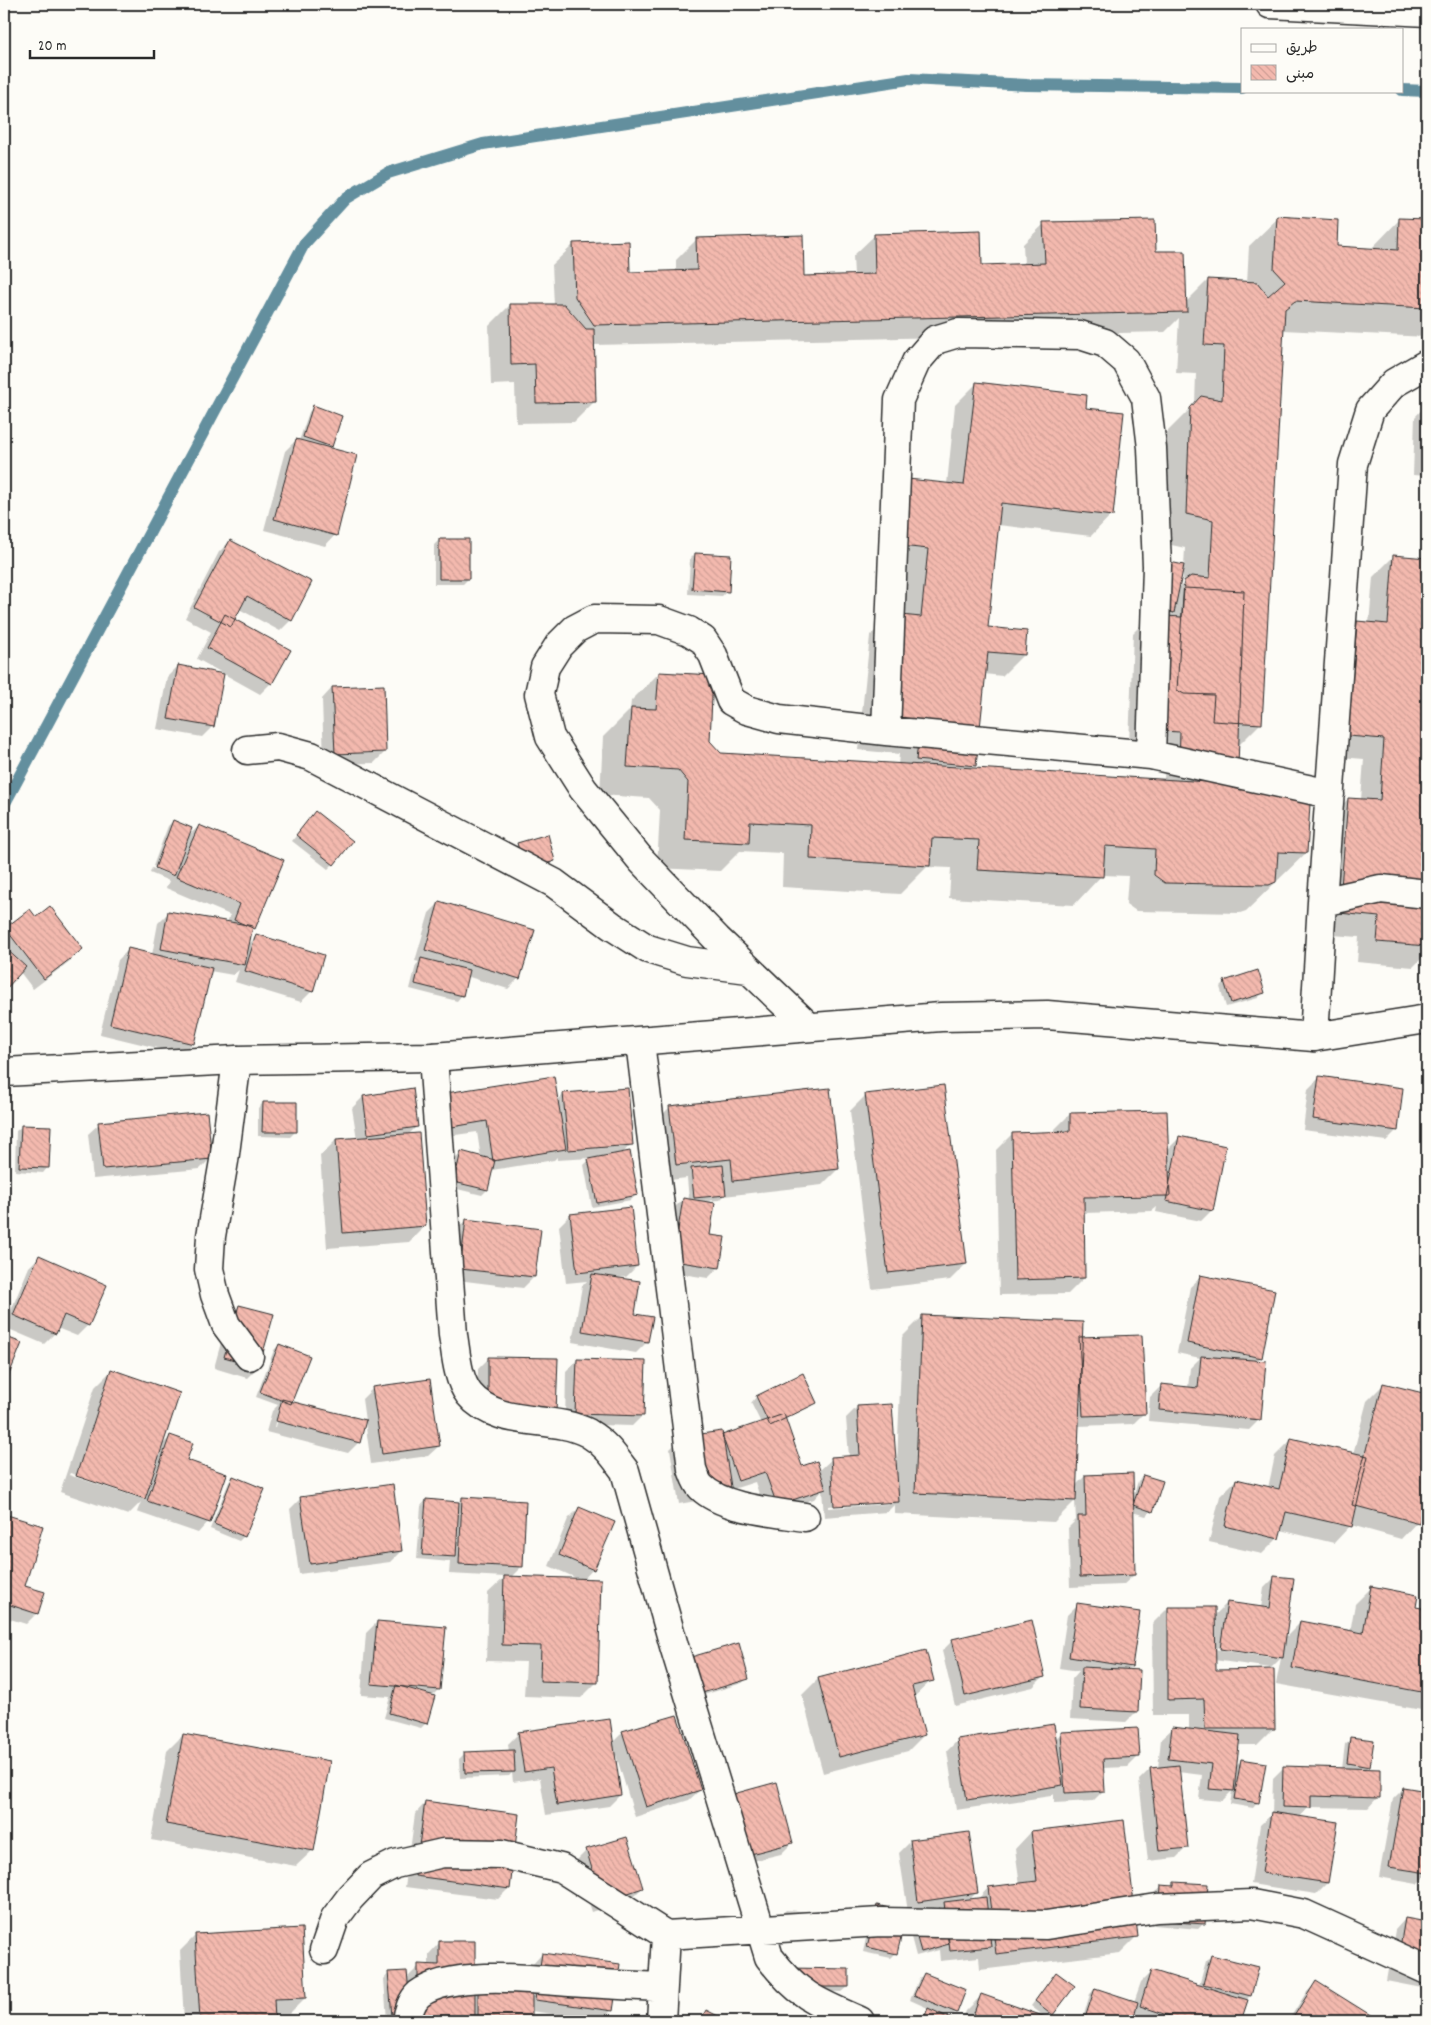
<svg xmlns="http://www.w3.org/2000/svg" width="1431" height="2025" viewBox="0 0 1431 2025" font-family="Dekko,'Playpen Sans Arabic',sans-serif">
	<style>
		.shadow { fill: #0003; fill-rule: evenodd }
		.lines { fill: none; stroke-linecap: round; stroke-linejoin: round }
		.stream { stroke: #648f9e; stroke-width: 12 }
		.building { fill: url(#building-back-hatch); stroke: #2b2b2b }
		.minor-casing { stroke: #2b2b2b; stroke-width: 31 }
		.secondary-casing { stroke: #2b2b2b; stroke-width: 31 }
		.minor { stroke: #fdfcf7; stroke-width: 28 }
		.secondary { stroke: #fdfcf7; stroke-width: 28 }
	</style>
	<defs>
		<pattern id="building-back-hatch" width="6" height="6" patternUnits="userSpaceOnUse" patternTransform="scale(1.25)"><rect width="6" height="6" fill="#f3b9ae"/><path d="M-1 5l2 2M0 0l6 6M5-1l2 2" fill="none" stroke="#d09f96"/></pattern>
	</defs>
	<rect width="100%" height="100%" fill="#fdfcf7"/>
	<filter id="ink" filterUnits="userSpaceOnUse"><feTurbulence type="fractalNoise" baseFrequency=".02" numOctaves="2"/><feDisplacementMap in="SourceGraphic" scale="10" xChannelSelector="R" yChannelSelector="G"/><feConvolveMatrix kernelMatrix="1 2 1 2 8 2 1 2 1" color-interpolation-filters="sRGB"/></filter>
	<g filter="url(#ink)">
		<path class="shadow" d="M1278,218L1335,247L1371,249L1400,219L1427,220V337L1283,330L1261,723L1237,747L1236,766L1306,853L1246,911L1240,913L1136,911L1126,904L1128,876L1102,875L1074,905L949,898L951,868L927,867L900,894L782,887L783,853L740,851L720,871L657,868L660,810L649,798L600,795L603,737L630,710L631,701L659,673L720,754L898,765L899,754L858,750L870,636L891,615L903,616L908,569L880,567L947,484L955,405L976,384L1084,409L1111,515L1091,536L998,525L987,628L1025,633L1023,655L1002,676L984,674L974,765L970,769L1164,781L1165,747L1129,746L1133,633L1149,617L1156,615L1140,611L1150,565L1155,560L1184,566L1185,548L1158,542L1162,437L1195,404L1196,374L1176,373L1179,318L1165,332L594,345L595,401L574,422L516,423L515,384L491,385L489,326L510,305H554L552,265L573,245L629,273L676,272V260L697,239L803,277L854,275L853,256L874,236L980,266L1024,265L1023,244L1044,224L1155,253L1185,303L1208,280L1247,283L1249,246ZM1183,567V584L1178,589Z
			M1427,404V476L1413,475L1415,417Z
			M314,407L331,446L329,449L335,535L325,546L264,530L285,451L296,440L299,441L309,412Z
			M439,540L468,579L463,584H434V545Z
			M230,541L291,620L280,631L239,609L233,620L271,683L260,694L197,659L211,632L185,618L219,552Z
			M695,554L727,591L722,596L688,594L690,559Z
			M1393,557L1427,559V953L1413,967L1357,962L1359,937L1319,934L1328,820L1348,799L1361,800L1364,759L1328,756L1337,644L1358,623L1369,624L1373,577Z
			M178,666L213,726L202,737L157,729L167,677Z
			M332,688L385,752L374,763L324,764L322,699Z
			M310,818L333,864L328,869L292,841Z
			M173,821L187,837L199,826L254,928L251,931L248,945L257,936L312,991L301,1002L235,982L239,970L233,975L210,971L193,1043L182,1054L100,1034L118,960L129,949L152,955L158,923L169,912L227,922L230,915L166,888L169,881L150,873L152,868L172,876V874L153,866L168,826Z
			M518,844L554,861L549,866L513,849Z
			M440,902L519,978L508,989L466,976L462,995L457,1001L410,989L416,965L419,962L415,961L429,913Z
			M36,918L81,949L71,960L33,989L20,972L4,989V931Z
			M1225,982L1263,992L1258,998L1226,1007L1220,987Z
			M1319,1078L1397,1130L1386,1141L1303,1130L1308,1089Z
			M564,1094L631,1144L622,1154L636,1195L631,1200L592,1207L584,1165L591,1158L557,1160V1157L554,1160L492,1170L487,1190L482,1195L449,1187L456,1158L461,1153L481,1158L477,1132L441,1137L436,1105L557,1101Z
			M866,1095L966,1264L950,1280L872,1289L850,1111Z
			M363,1097L417,1126L408,1135L425,1226L409,1242L327,1248L320,1156L336,1140L357,1139L352,1108Z
			M263,1103L295,1132L290,1137L258,1136V1108Z
			M670,1107L838,1169L822,1185L724,1196L720,1200L703,1201L709,1236L719,1267L708,1278L662,1271L672,1210L683,1199L689,1200L687,1178L661,1181L654,1123Z
			M1070,1114L1167,1150L1179,1138L1212,1210L1201,1221L1156,1212L1157,1207L1152,1211L1083,1213L1084,1278L1068,1294L999,1295L996,1150L1012,1134L1054,1133V1130Z
			M99,1124L211,1158L200,1169L93,1179L88,1134Z
			M22,1126L48,1167L43,1173L15,1171L16,1131Z
			M570,1215L637,1266L626,1277L615,1278L647,1342L636,1353L572,1342L582,1286L587,1281L566,1283L559,1226Z
			M466,1221L534,1277L523,1288L449,1279L455,1231Z
			M40,1256L88,1325L77,1336L57,1328L55,1333L44,1344L4,1327L29,1267Z
			M1201,1277L1261,1357L1256,1362L1260,1419L1249,1430L1148,1421L1150,1397L1161,1386L1188,1388L1190,1368L1200,1358L1177,1353L1190,1287Z
			M239,1306L258,1367L247,1378L214,1368L228,1317Z
			M923,1316L1081,1338L1144,1413L1133,1424L1078,1426L1075,1486L1085,1476L1132,1500L1138,1481L1143,1476L1151,1511L1146,1516L1132,1512L1134,1575L1123,1585L1070,1587L1068,1528L1076,1520L1075,1501L1054,1522L895,1514V1504L887,1512L824,1517L822,1490L814,1499L766,1515L755,1482L727,1491L719,1497L679,1504L670,1449L681,1438L722,1436L761,1423L751,1403L756,1397L802,1375L815,1402L811,1407V1404L780,1420L781,1422L811,1407L785,1420L802,1468L821,1475V1469L832,1459L849,1457L846,1418L857,1407L895,1464H897L902,1337ZM888,1501V1504L828,1508V1506Z
			M279,1345L290,1402L359,1442L348,1453L266,1432L272,1411L278,1405L256,1397L274,1350ZM278,1411H280L276,1427H274Z
			M489,1358L544,1423L477,1421L478,1369Z
			M577,1360L643,1415L632,1426L565,1424L566,1371Z
			M111,1371L161,1446L171,1436L185,1460L208,1522L198,1533L137,1512L141,1502L128,1515L60,1492L95,1387ZM70,1473L136,1495V1497L69,1475Z
			M1383,1385L1427,1396V1484L1417,1522L1401,1539L1351,1525L1334,1543L1280,1530L1278,1538L1262,1554L1209,1542L1220,1496L1236,1480L1268,1488L1275,1456L1291,1440L1353,1454L1367,1401Z
			M373,1388L439,1446L428,1456L371,1464L362,1399Z
			M234,1477L244,1536L239,1541L210,1529L229,1482Z
			M301,1498L401,1551L390,1562L299,1574L290,1509Z
			M463,1498L522,1566L511,1577L581,1580L549,1566L568,1519L579,1508L593,1569L583,1580L597,1682L581,1698L524,1696L526,1662L486,1661L488,1593L505,1577L449,1574L450,1562L417,1559L421,1506L426,1500L458,1503Z
			M4,1516L41,1527L23,1587L37,1613L26,1624L4,1617Z
			M1275,1577L1284,1639L1300,1623L1350,1632L1355,1604L1371,1588L1414,1608L1427,1610V1711L1276,1684L1281,1658L1271,1668L1214,1660V1671L1274,1728L1257,1745H1238L1235,1767L1241,1761L1258,1802L1253,1808L1230,1804L1232,1791L1222,1801L1199,1799L1202,1775L1178,1772L1187,1847L1176,1858L1148,1861L1139,1780L1150,1769L1158,1768L1161,1739L1172,1729L1189,1730V1715H1153L1152,1624L1168,1608L1215,1620L1216,1614L1227,1603L1261,1608L1264,1588ZM1214,1647L1274,1656V1658L1214,1649Z
			M1078,1604L1131,1666L1127,1670L1137,1711L1126,1722L1070,1719L1072,1679L1079,1671L1059,1668L1067,1615Z
			M377,1622L439,1689L432,1696L426,1723L421,1728L384,1718L390,1697L361,1695L366,1633Z
			M953,1640L1044,1676L1033,1687L955,1706L942,1651Z
			M925,1652L932,1680L914,1697L924,1735L908,1751L823,1773L802,1695L818,1679Z
			M686,1663L748,1678L742,1683L697,1697Z
			M623,1732L700,1790L689,1800L635,1817L616,1755H614L620,1795L609,1806L546,1815L540,1778L513,1782L512,1773L509,1776L460,1778L459,1759L465,1753L509,1752L508,1744L519,1733L612,1743Z
			M1061,1733L1139,1756L1128,1767L1103,1768L1104,1790L1093,1801L1054,1803V1793L1051,1796L956,1810L947,1751L958,1740H1055Z
			M183,1735L313,1850L296,1866L151,1840L167,1751Z
			M1351,1739L1368,1766L1365,1770L1378,1797L1368,1808L1309,1807L1299,1818L1327,1883L1316,1894L1251,1884L1260,1825L1272,1814L1273,1778L1284,1767L1342,1769L1345,1744Z
			M1404,1788L1427,1792V1874L1417,1884L1379,1877L1393,1799Z
			M425,1803L509,1888L498,1899L405,1887L415,1814Z
			M716,1808L792,1843L781,1854L732,1866Z
			M1031,1832L1136,1937L1120,1953L980,1970L979,1957L940,1961L939,1950L916,1956L907,1922L937,1910L940,1907L908,1912L899,1853L910,1842L968,1834L976,1893L969,1900L978,1899L988,1888L1020,1885L1015,1849Z
			M587,1850L642,1888L631,1899L592,1912L576,1861Z
			M1175,1883L1203,1924L1198,1929L1154,1925L1156,1892L1162,1887H1170Z
			M877,1906L896,1953L891,1958L863,1952L872,1911Z
			M786,1910L814,1912L812,1936L807,1941L779,1939L781,1915Z
			M1405,1919L1427,1923V1989L1386,1981L1395,1930Z
			M196,1935L305,1998L289,2014H273L272,2021H184L180,1951Z
			M439,1943L474,1970L532,1965L542,1954L612,2010L601,2021L531,2011V2018L528,2021H387L384,1979L389,1973L407,1978L419,1966H429V1954Z
			M1211,1956L1257,1968L1250,1996L1247,1999L1240,2021H1143L1132,2018L1131,2021H1082L1090,1994L1095,1989L1134,2002L1141,1982L1152,1971L1199,1986L1206,1961Z
			M1056,1973L1053,2014L1048,2019L1054,2021H962L966,2011L982,1995L1046,2018L1031,2006Z
			M924,1974L956,2012L950,2017L943,2014L942,2016L952,2021H921L923,2015L930,2009L910,2000L919,1979Z
			M785,1975L848,1987L842,1992L785,1991Z
			M1317,1982L1377,2021H1288L1306,1993Z
			M706,2012L725,2021H697Z"/>
		<g class="lines">
			<path class="stream" d="M1402,90L1427,91
				M4,805L304,244L346,198L388,173L483,144L909,79L1027,85L1242,88"/>
		</g>
		<path class="building" d="M1277,216L1338,220L1337,246L1398,250L1399,218L1427,219V308L1295,301L1285,309L1262,724L1212,721L1214,695L1184,694L1177,690L1184,581L1191,576L1210,578L1213,520L1186,514L1190,408L1201,396L1222,400L1224,346L1204,345L1208,279L1257,282L1268,296L1285,281L1274,269Z
			M1155,220L1156,251H1185L1187,312L594,325L575,297L573,243L629,241L630,272L697,270L696,238L803,235L804,276L875,274L874,234L981,231L982,265L1045,263L1043,222Z
			M510,304H564L586,329H594L596,402L536,403L535,364L511,365Z
			M976,382L1087,395L1086,408L1124,412L1113,516L1001,503L988,627L1027,631L1025,655L988,652L976,766L916,760L919,734L878,729L891,614L921,617L928,549L901,546L908,479L964,485Z
			M313,405L342,416L332,447L303,437Z
			M296,439L357,455L337,536L274,519Z
			M439,539H469V579H439Z
			M230,540L312,582L292,621L247,596L231,627L194,607Z
			M695,553L731,555L729,592L692,589Z
			M1393,555L1427,558V946L1377,942L1379,917L1339,913L1348,798L1380,800L1384,739L1348,736L1357,621L1388,624Z
			M1155,559L1184,565L1174,613L1144,606Z
			M1184,588L1244,591L1238,767L1179,764L1180,732L1144,730L1148,615L1182,617Z
			M225,614L291,650L272,684L207,648Z
			M178,665L224,674L214,727L168,719Z
			M659,672L713,675L710,741L721,753L1311,788L1307,853L1278,852L1276,882L1269,885L1165,883L1154,875L1155,849L1105,846L1103,877L977,870L979,840L932,838L930,866L810,859L811,825L750,822L749,843L685,840L688,782L678,770L627,767L631,708L656,709Z
			M384,685L386,752L335,754L332,687Z
			M315,811L353,841L334,865L296,835Z
			M173,820L192,828L174,876L155,868Z
			M199,825L284,860L255,929L234,920L240,904L176,877Z
			M548,834L555,861L525,870L517,843Z
			M439,901L535,930L520,979L425,950Z
			M50,906L83,949L44,979L5,928L30,909L36,917Z
			M168,911L253,926L245,965L161,949Z
			M256,934L324,955L313,992L245,971Z
			M4,947L26,967L5,990L4,989Z
			M128,948L212,968L194,1044L110,1024Z
			M421,958L469,970L463,996L415,984Z
			M1258,970L1265,993L1231,1003L1224,981Z
			M554,1076L566,1149L493,1161L487,1121L452,1127L446,1093Z
			M1319,1076L1403,1088L1398,1131L1313,1119Z
			M944,1085L967,1264L888,1273L865,1094Z
			M413,1088L418,1127L368,1134L363,1096Z
			M628,1088L633,1145L568,1150L563,1093Z
			M830,1088L839,1169L733,1181L731,1159L676,1165L669,1106Z
			M263,1102H297V1132H262Z
			M1167,1111L1170,1196L1084,1197L1085,1278L1015,1280L1012,1133L1070,1131V1113Z
			M207,1112L212,1159L103,1169L98,1122Z
			M21,1125L51,1126L49,1168L19,1167Z
			M419,1133L426,1226L343,1233L336,1139Z
			M1179,1136L1226,1146L1213,1211L1166,1201Z
			M461,1151L495,1160L488,1190L454,1182Z
			M630,1151L638,1195L597,1203L588,1159Z
			M723,1165L726,1195L694,1198L691,1168Z
			M683,1198L715,1203L710,1235L725,1237L720,1268L673,1261Z
			M631,1207L638,1266L577,1273L570,1214Z
			M466,1219L541,1229L535,1277L460,1269Z
			M39,1255L107,1285L89,1326L64,1315L56,1334L13,1315Z
			M592,1274L640,1281L635,1314L653,1317L648,1342L582,1331Z
			M1200,1275L1275,1290L1262,1358L1187,1343Z
			M239,1305L274,1314L259,1367L224,1357Z
			M922,1315L1083,1322L1076,1501L915,1493Z
			M1142,1335L1146,1414L1083,1416L1079,1337Z
			M4,1336L22,1343L4,1387Z
			M279,1344L310,1356L291,1404L260,1392Z
			M1201,1356L1266,1361L1261,1420L1159,1410L1161,1384L1198,1388Z
			M488,1357L558,1358L556,1413L488,1411Z
			M577,1359L646,1361L644,1416L575,1414Z
			M111,1369L180,1393L145,1499L76,1476Z
			M803,1373L817,1403L770,1426L756,1396Z
			M430,1379L440,1446L382,1454L372,1387Z
			M1383,1383L1427,1394V1489L1419,1523L1352,1505Z
			M282,1399L366,1420L360,1443L276,1421Z
			M892,1404L899,1502L834,1506L831,1457L860,1455L857,1406Z
			M784,1414L802,1466L817,1461L826,1489L777,1505L765,1472L738,1481L722,1435Z
			M722,1431L731,1487L689,1494L680,1437Z
			M170,1435L193,1443L187,1460L227,1474L210,1523L147,1501Z
			M1291,1438L1368,1456L1352,1527L1286,1512L1279,1539L1225,1526L1236,1479L1279,1489Z
			M1133,1473L1135,1575L1080,1577L1078,1516H1086L1085,1475Z
			M1143,1475L1163,1481L1153,1512L1133,1505Z
			M233,1476L265,1489L245,1537L214,1524Z
			M393,1484L402,1551L310,1564L300,1497Z
			M462,1497L526,1501L523,1567L459,1564Z
			M426,1499L459,1502L456,1557L422,1555Z
			M579,1507L615,1522L594,1570L559,1555Z
			M4,1514L43,1526L25,1586L45,1592L38,1614L4,1603Z
			M504,1576L601,1579L598,1683L540,1681L541,1646L502,1645Z
			M1274,1576L1294,1578L1283,1658L1220,1649L1227,1602L1270,1608Z
			M1371,1586L1418,1595L1416,1607L1427,1609V1693L1292,1668L1300,1621L1363,1633Z
			M1077,1603L1140,1612L1132,1667L1069,1657Z
			M1168,1607H1215L1216,1670L1274,1669L1275,1729H1205L1204,1699L1168,1700Z
			M1032,1620L1045,1677L965,1696L952,1639Z
			M377,1621L446,1627L440,1690L371,1684Z
			M739,1643L749,1679L702,1693L691,1657Z
			M926,1650L934,1681L912,1686L925,1735L839,1757L818,1678Z
			M1082,1667L1140,1670L1138,1712L1080,1709Z
			M396,1685L435,1696L427,1724L389,1713Z
			M677,1715L701,1790L646,1807L622,1731Z
			M610,1719L621,1795L557,1805L551,1768L524,1772L518,1732Z
			M1054,1724L1063,1785L967,1800L957,1739Z
			M1172,1727L1240,1735L1234,1791L1209,1789L1212,1764L1168,1759Z
			M1138,1728L1140,1757L1103,1759L1105,1791L1065,1793L1061,1732Z
			M183,1734L330,1761L314,1851L166,1824Z
			M1350,1737L1374,1740L1370,1767L1347,1763Z
			M514,1750L515,1772L465,1773L464,1752Z
			M1241,1759L1266,1763L1259,1803L1234,1799Z
			M1179,1765L1188,1848L1159,1851L1150,1768Z
			M1283,1766L1380,1769V1798L1311,1796V1808L1282,1807Z
			M777,1782L793,1843L743,1856L726,1796Z
			M1403,1787L1427,1791V1873L1389,1867Z
			M425,1801L519,1814L510,1889L415,1876Z
			M1271,1812L1338,1822L1328,1883L1262,1873Z
			M1124,1820L1138,1937L996,1954L988,1887L1037,1881L1031,1831Z
			M969,1832L978,1893L918,1902L910,1840Z
			M627,1837L643,1888L602,1902L586,1849Z
			M1174,1882L1208,1884L1205,1924L1159,1921L1161,1885L1174,1886Z
			M986,1897L991,1947L950,1951L944,1902Z
			M877,1905L907,1912L897,1954L867,1947Z
			M940,1908L949,1944L921,1952L911,1916Z
			M1405,1918L1427,1922V1976L1396,1971Z
			M302,1928L306,1998L274,1999L275,2021H200L195,1934Z
			M439,1941H475V2016H418V1964L439,1965Z
			M542,1953L620,1964L613,2011L535,2000Z
			M1211,1955L1259,1967L1251,1996L1203,1984Z
			M478,1964L532,1965V2019L478,2018Z
			M790,1968L849,1969V1987H790Z
			M1151,1970L1248,2000L1241,2021H1168L1170,2016L1140,2006Z
			M407,1971L411,2015L392,2016L388,1972Z
			M1056,1972L1075,1986L1053,2015L1035,2001Z
			M924,1973L966,1990L957,2013L914,1995Z
			M1316,1981L1380,2021H1291Z
			M1095,1988L1138,2002L1133,2021H1084Z
			M981,1994L1057,2021H971Z
			M928,2008L954,2020L953,2021H923Z
			M706,2010L728,2021H700Z
			M361,2015L362,2021H327Z"/>
		<g class="lines">
			<defs>
				<path id="minor" d="M1270,4L1427,12
					M886,731L899,400L916,362L935,340L958,333L1080,335L1105,343L1126,361L1146,398L1152,448L1157,566L1151,755
					M247,750L278,747L311,756L554,883L612,926L648,949L687,961L748,969
					M1322,902L1381,889L1427,894
					M808,1026L717,939L641,860L583,789L550,737L539,694L545,667L559,645L575,629L594,619L659,620L689,631L703,640L713,655L731,701L747,710L779,719L886,731L1151,755L1330,794
					M1314,1037L1322,902L1353,464L1370,410L1394,383L1427,364
					M640,1042L692,1469C694,1474 696,1482 701,1487C723,1509 774,1512 805,1517
					M433,1057L453,1335C456,1353 457,1378 469,1394C498,1429 552,1414 588,1433C605,1443 614,1456 625,1471L674,1646L769,1957C799,1996 816,2002 860,2021
					M237,1060L224,1161L211,1236L209,1269L215,1295L226,1325L249,1356
					M324,1950L335,1918L350,1898L371,1876L395,1864L443,1853L502,1854L561,1868L666,1935L881,1922L1046,1925L1157,1908L1252,1904L1304,1914L1427,1970
					M407,2021C408,2012 412,2000 419,1994C451,1970 532,1979 570,1982C601,1984 632,1986 662,1987
					M661,2021L666,1935"/>
				<path id="secondary" d="M4,1072L237,1060L433,1057L941,1017L1047,1015L1314,1037L1427,1019"/>
			</defs>
			<use href="#minor" class="minor-casing"/>
			<use href="#secondary" class="secondary-casing"/>
			<use href="#minor" class="minor"/>
			<use href="#secondary" class="secondary"/>
		</g>
	</g>
	<rect width="1431" height="2025" fill="none" stroke="#fdfcf7" stroke-width="20"/>
	<rect x="10" y="10" width="1411" height="2005" fill="none" stroke="#2b2b2b" stroke-width="2" filter="url(#ink)"/>
	<rect x="1241" y="28" width="162" height="65" fill="#fdfcf7" stroke="#a9a8a5"/>
	<rect x="1251" y="44" width="25" height="8" fill="#fdfcf7" stroke="#a9a8a5"/>
	<text x="1286" y="52" font-size="15" fill="#2b2b2b">طريق</text>
	<rect x="1251" y="65" width="25" height="15" fill="url(#building-back-hatch)" stroke="#a9a8a5"/>
	<text x="1286" y="78" font-size="15" fill="#2b2b2b">مبنى</text>
	<path d="M30 50v8h124v-8" fill="none" stroke="#2b2b2b" stroke-width="2.5"/>
	<text x="38" y="50" font-size="15" fill="#2b2b2b" stroke="#fdfcf7" stroke-width="4" paint-order="stroke">20 m</text>
</svg>
